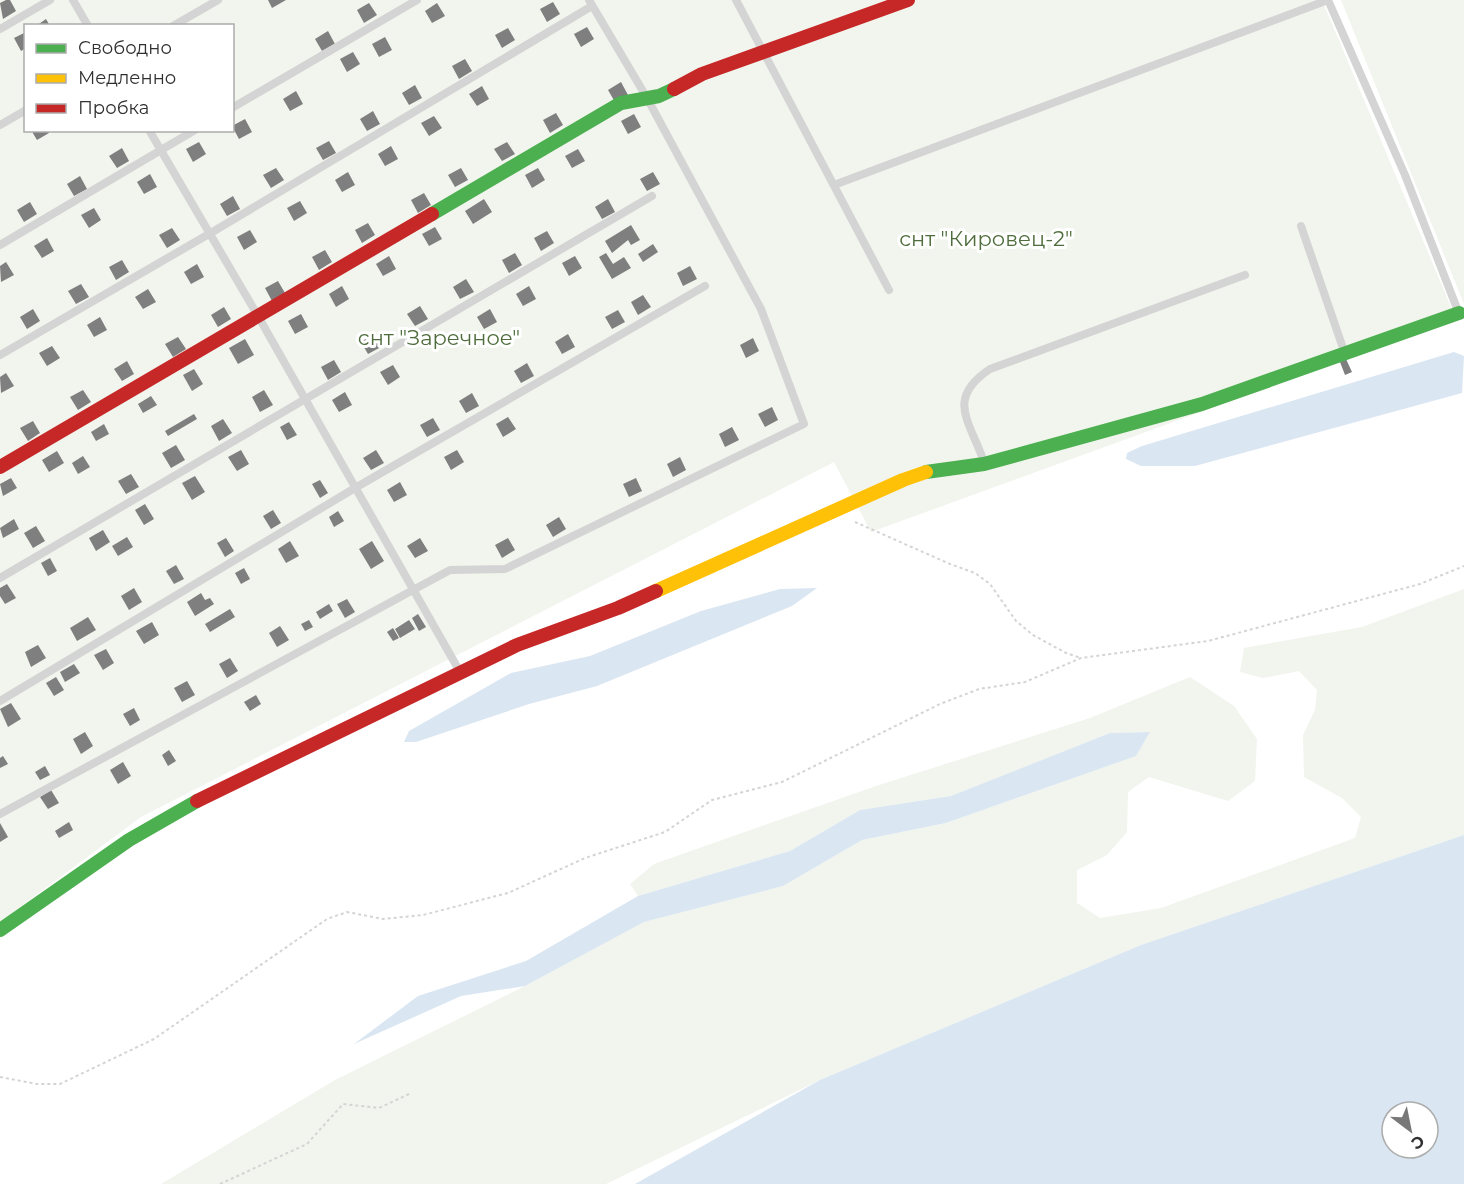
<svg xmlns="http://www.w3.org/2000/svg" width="1464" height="1184" viewBox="0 0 1464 1184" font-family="Montserrat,sans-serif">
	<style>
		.green { fill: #f1f5ed; fill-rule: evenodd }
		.water { fill: #dae6f2; fill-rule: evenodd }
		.building { fill: #7f7f7f }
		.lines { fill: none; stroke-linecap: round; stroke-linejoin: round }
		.path { stroke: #d4d4d4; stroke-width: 2; stroke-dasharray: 3 3; stroke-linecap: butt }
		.lane { stroke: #d4d4d4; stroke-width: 8 }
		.fast { stroke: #4caf50; stroke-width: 14 }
		.slow { stroke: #ffc107; stroke-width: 14 }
		.jam { stroke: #c62828; stroke-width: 14 }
		.labels { text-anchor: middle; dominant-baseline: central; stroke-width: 6; stroke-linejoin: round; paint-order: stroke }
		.park-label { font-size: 21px; fill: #4f6d3c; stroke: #fff }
	</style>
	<rect width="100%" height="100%" fill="#fff"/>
	<path class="green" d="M0,0H1322L1456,319L871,532L834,462L141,817L0,922ZM26,26H232V130H26Z
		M1341,0H1464V304Z
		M1464,589V835L1141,945L820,1080L606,1184H161L335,1080L525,986L644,922L783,886L862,840L946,823L1136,756L1150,732L1110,733L951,796L860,810L790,851L638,896L630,884L654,864L876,786L1090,718L1190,677L1234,706L1257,739L1255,781L1228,801L1149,777L1128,792L1127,832L1107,855L1077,870V903L1100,918L1161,908L1355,838L1361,817L1342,798L1304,777L1303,735L1315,710L1317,690L1299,671L1263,678L1240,672L1244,648L1362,627Z"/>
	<path class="water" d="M1454,352L1464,356L1462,393L1195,466H1141L1126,459L1127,453L1142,446Z
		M817,588L792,606L597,686L529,704L416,742H404L409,731L511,673L590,656L701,611L780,589Z
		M1150,732L1136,756L946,823L862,840L783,886L644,922L525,986L461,996L354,1044L418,996L526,961L638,896L790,851L860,810L951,796L1110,733Z
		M1464,835V1184H635L820,1080L1141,945ZM1392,1112H1428V1148H1392Z"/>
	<path class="building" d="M6,0H10L16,11L3,19L0,3Z
		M268,0H286L272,8Z
		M553,2L560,14L547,22L540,9Z
		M369,3L377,15L364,23L357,10Z
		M437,3L445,16L432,23L425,11Z
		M46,19L50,26H36Z
		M587,27L594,39L581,47L574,34Z
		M508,28L515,40L502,48L495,35Z
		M328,31L335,44L322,51L315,39Z
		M26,32V48L21,51L14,38Z
		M385,37L392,50L379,57L372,44Z
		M353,52L360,64L347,72L340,59Z
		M465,59L472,71L459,79L452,66Z
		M621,82L628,95L615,102L608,90Z
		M415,85L422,98L409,105L402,93Z
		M482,86L489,99L477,106L469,94Z
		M296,91L303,104L290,111L283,99Z
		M373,111L380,124L367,131L360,119Z
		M556,113L563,125L550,133L543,120Z
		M634,114L641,127L628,134L621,121Z
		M434,116L442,128L429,136L421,123Z
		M245,119L252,132L239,139L232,126Z
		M31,130H48L49,133L37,140Z
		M329,141L336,153L323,160L316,148Z
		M199,142L206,154L193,162L186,149Z
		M507,142L515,154L502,161L494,149Z
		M391,146L398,159L385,166L378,154Z
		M122,148L129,161L117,168L109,156Z
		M578,149L585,161L572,168L565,156Z
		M276,168L284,180L271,188L263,175Z
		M461,168L468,180L455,187L448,175Z
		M538,168L545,180L532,188L525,175Z
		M348,172L355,185L342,192L335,180Z
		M653,172L660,184L647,191L640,179Z
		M150,174L157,187L144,194L137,182Z
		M80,176L87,189L74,196L67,184Z
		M424,193L431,205L418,213L411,200Z
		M233,196L240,209L227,216L220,204Z
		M484,199L492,212L473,224L465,211Z
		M608,199L615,212L602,219L595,207Z
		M300,201L307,213L294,221L287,208Z
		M30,202L37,214L24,222L17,210Z
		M94,208L101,220L89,228L81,215Z
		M368,223L375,235L362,243L355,230Z
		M631,225L640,240L631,245L628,240L612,253L605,241Z
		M435,227L442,239L429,246L422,234Z
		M172,228L180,240L167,248L159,235Z
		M250,230L257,242L244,250L237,237Z
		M547,231L554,243L541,251L534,238Z
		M47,238L54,251L42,258L34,246Z
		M653,244L658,252L643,262L638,254Z
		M325,250L332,262L319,270L312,257Z
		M515,253L522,265L509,273L502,260Z
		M606,253L613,264L624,257L631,268L612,279L599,257Z
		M389,256L396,269L383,276L376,264Z
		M575,256L582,268L569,276L562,263Z
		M122,260L129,272L116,280L109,267Z
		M6,262L14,275L1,282L0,266Z
		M197,264L204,277L191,284L184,272Z
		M690,266L697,279L683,286L677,273Z
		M466,279L474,292L460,299L453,287Z
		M278,281L285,293L272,301L265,288Z
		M81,284L89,297L76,304L68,291Z
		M342,286L349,299L336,307L329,294Z
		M529,286L536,299L523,306L516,294Z
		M148,289L156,302L143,309L135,297Z
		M643,295L651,307L638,315L631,302Z
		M420,306L428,319L415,326L407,314Z
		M224,307L231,319L218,327L211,315Z
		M33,309L40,321L27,329L20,317Z
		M490,309L497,322L484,329L477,317Z
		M618,310L625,322L612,329L605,317Z
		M301,314L308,327L295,334L288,321Z
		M100,317L107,330L94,337L87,325Z
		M374,334L381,347L368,354L361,342Z
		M568,334L575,347L562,354L555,342Z
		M178,337L186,349L173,357L165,344Z
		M753,338L759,351L746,358L740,345Z
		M245,339L254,355L238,364L229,348Z
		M52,346L60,358L47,366L39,353Z
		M1346,359L1352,372L1345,375L1340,362Z
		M334,360L341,372L328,380L321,367Z
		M127,361L134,374L122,381L114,369Z
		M527,363L534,376L521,383L514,371Z
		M393,365L400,377L388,385L380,372Z
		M194,369L203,384L192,391L183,375Z
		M6,373L14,386L1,393L0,377Z
		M83,390L91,402L78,410L70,397Z
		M264,390L273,405L260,412L252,397Z
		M345,392L352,405L339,412L332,400Z
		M472,393L479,406L466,413L459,401Z
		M151,396L157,405L143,413L138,404Z
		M772,407L778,420L765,427L758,414Z
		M194,414L197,419L168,436L165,431Z
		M508,417L516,429L503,437L496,424Z
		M433,418L440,430L427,437L420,425Z
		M223,419L232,433L219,441L211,426Z
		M33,421L40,433L28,441L20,428Z
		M289,422L297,435L287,440L280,427Z
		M104,424L109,434L96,441L91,432Z
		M732,427L739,440L725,447L719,434Z
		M176,445L185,460L171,468L162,453Z
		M241,450L249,464L237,471L228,457Z
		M376,450L384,463L371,470L363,458Z
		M457,450L464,462L451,470L444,457Z
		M57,451L64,463L49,472L42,460Z
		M83,456L90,467L78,474L72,463Z
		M680,457L686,470L673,477L667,464Z
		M131,474L139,487L126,494L118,481Z
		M195,476L205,492L192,500L182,483Z
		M11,478L17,488L3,496L0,484Z
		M636,478L642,491L629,497L623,484Z
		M320,480L328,493L320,498L312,484Z
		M400,482L407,495L394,502L387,490Z
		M145,504L154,519L144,525L135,510Z
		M273,510L281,523L271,529L263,516Z
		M338,511L344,521L334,527L329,517Z
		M559,517L566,529L553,537L546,525Z
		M14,519L19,529L3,538L0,528Z
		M36,526L45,541L33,548L24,533Z
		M103,530L110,542L96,551L89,538Z
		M127,537L133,547L118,556L112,546Z
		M226,538L234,551L225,557L217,543Z
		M420,538L428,551L415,558L407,546Z
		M508,538L515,550L502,558L495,545Z
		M290,541L299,556L286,563L278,549Z
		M372,541L384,561L371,569L359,549Z
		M50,558L57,571L48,576L41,563Z
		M176,565L184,579L174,584L166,571Z
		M244,568L250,579L241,584L235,573Z
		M7,584L16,598L5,604L0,596V588Z
		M134,588L142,602L129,610L121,596Z
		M201,593L205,600L210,598L214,604L195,616L187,602Z
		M347,599L355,612L345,618L337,604Z
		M329,604L333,611L320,619L316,612Z
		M230,609L235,617L210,632L205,624Z
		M418,614L426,627L419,631L412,618Z
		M88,617L96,630L77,641L70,628Z
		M309,620L313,627L305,631L301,624Z
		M409,620L415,629L400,638L395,629Z
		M152,622L159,635L144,644L136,631Z
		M280,626L289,640L277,647L269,633Z
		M393,628L399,638L393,641L387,632Z
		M38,645L46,658L31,667L25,652Z
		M106,649L114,663L103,670L94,655Z
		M230,658L238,671L227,678L219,664Z
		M74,664L80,673L65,682L60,672Z
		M56,677L64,690L54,696L46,683Z
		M187,681L195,695L182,702L174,688Z
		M256,695L261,704L250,711L244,702Z
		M11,703L21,719L8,727L0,709Z
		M134,708L140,720L130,726L123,714Z
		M85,732L93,746L81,754L73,739Z
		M169,750L176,761L168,766L162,755Z
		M3,756L8,764L0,768V758Z
		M123,762L131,776L118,784L110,770Z
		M45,766L50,775L40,780L35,772Z
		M51,790L59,803L48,809L40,797Z
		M69,822L73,830L59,838L55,831Z
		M0,823L8,837L0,842Z"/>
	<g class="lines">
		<path class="path" d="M855,522L950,564L975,573L990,584L1016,621L1033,635L1066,653L1081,658
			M0,1077L37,1084H60L154,1039L327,919L347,912L383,919L423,915L508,893L585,858L665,832L712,800L782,782L940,704L979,689L1025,682L1081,658L1208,641L1420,584L1464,566
			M220,1184L307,1144L343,1104L379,1108L409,1094"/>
		<path class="lane" d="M73,0L88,26
			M736,0L889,290
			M1328,0L1405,175L1458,311
			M173,26L218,0
			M0,29L50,0
			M232,108L417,0
			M0,125L26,110
			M149,130L258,316L460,672
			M834,185L1328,0
			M1301,226L1344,351
			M0,245L195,130
			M0,355L209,234L592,6
			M984,462C970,421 945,399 990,369L1245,275
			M0,578L652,196
			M0,701L355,488L705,286
			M0,814L450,570L505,569L804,424L761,309L647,98L589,0"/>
		<path class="fast" d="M432,214L621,103L659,96L674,89
			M926,472L984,464L1202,404L1459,313
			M0,930L129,840L197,801"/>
		<path class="slow" d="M656,591L903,480L926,472"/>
		<path class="jam" d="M674,89L702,74L908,0
			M0,467L432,214
			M197,801L517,645L618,608L656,591"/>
	</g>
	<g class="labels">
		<g class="park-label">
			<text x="986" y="238">снт "Кировец-2"</text>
			<text x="439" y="337">снт "Заречное"</text>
		</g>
	</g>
	<rect x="24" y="24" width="210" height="108" fill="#ffffff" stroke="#acacac" stroke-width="1.5"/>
	<rect x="36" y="44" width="30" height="9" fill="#4caf50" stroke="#acacac" stroke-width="1.5"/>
	<text x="78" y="54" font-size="18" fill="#303030">Свободно</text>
	<rect x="36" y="74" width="30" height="9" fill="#ffc107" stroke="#acacac" stroke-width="1.5"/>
	<text x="78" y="84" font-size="18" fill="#303030">Медленно</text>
	<rect x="36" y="104" width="30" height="9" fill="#c62828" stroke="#acacac" stroke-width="1.5"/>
	<text x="78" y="114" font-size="18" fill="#303030">Пробка</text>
	<g transform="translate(1410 1130) rotate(148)"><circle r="28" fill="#ffffff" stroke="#acacac" stroke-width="1.5"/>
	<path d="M0-4.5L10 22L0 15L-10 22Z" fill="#787878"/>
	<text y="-9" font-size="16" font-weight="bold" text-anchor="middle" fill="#303030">С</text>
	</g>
</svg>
